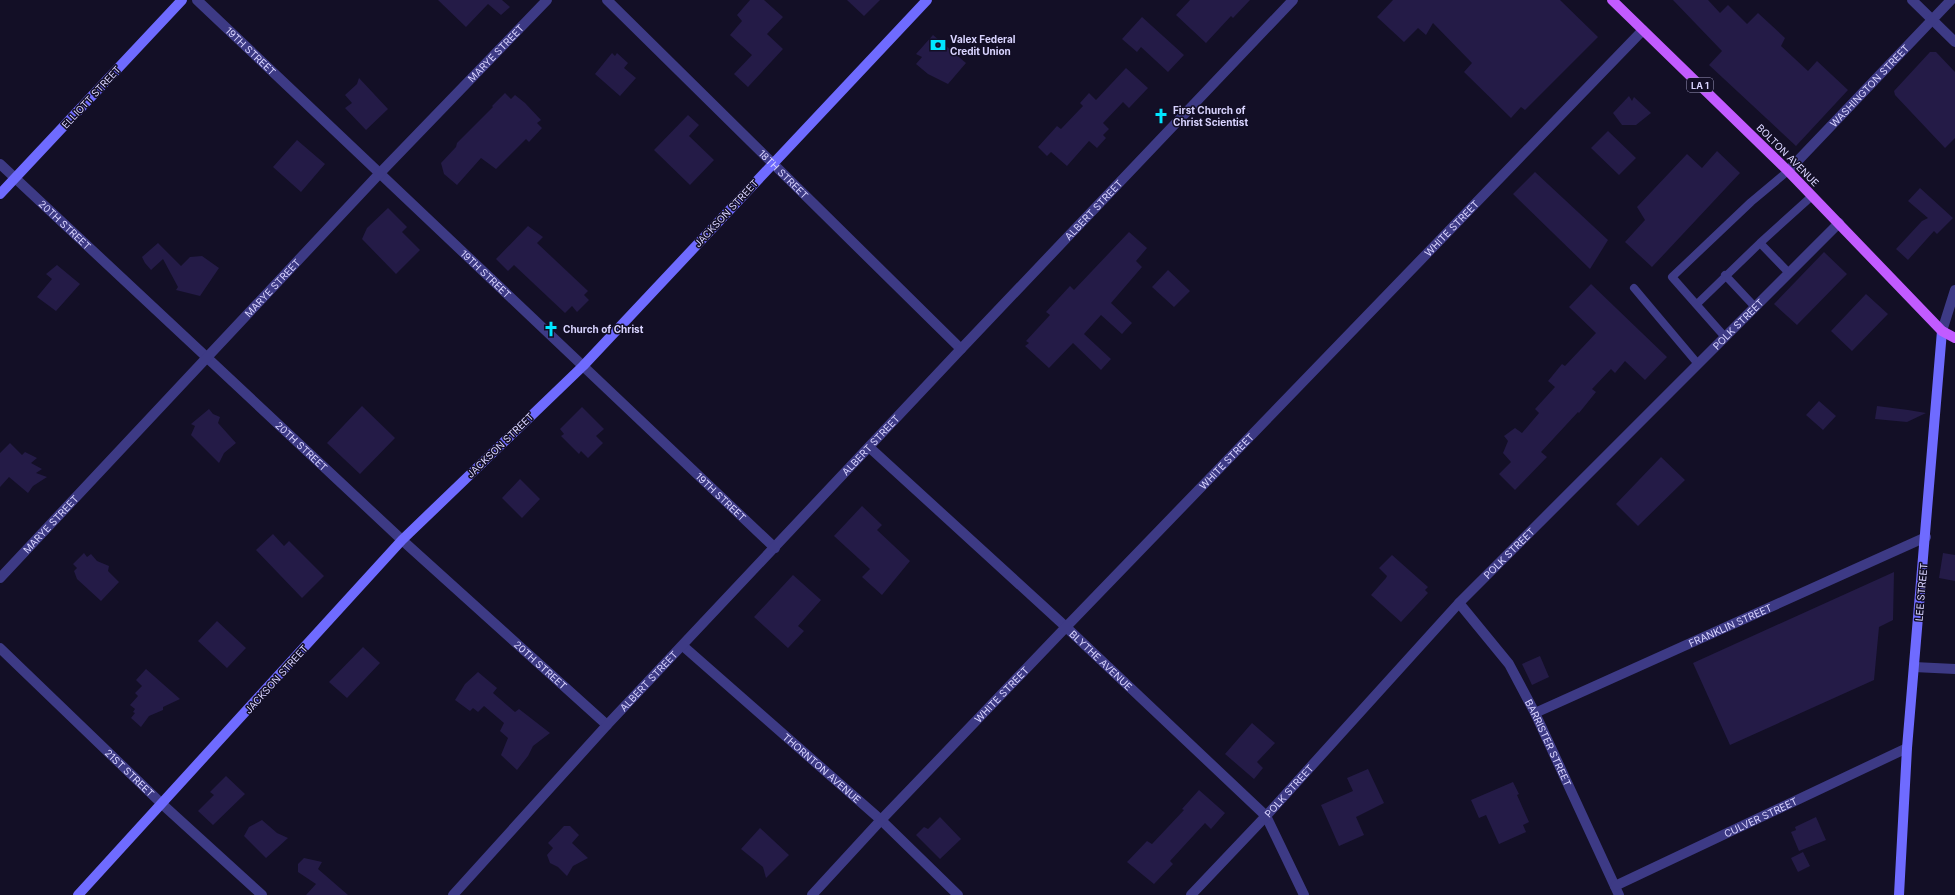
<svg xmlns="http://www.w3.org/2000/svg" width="1955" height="895" viewBox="0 0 1955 895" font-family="Inter,sans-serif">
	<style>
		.building { fill: #241b47 }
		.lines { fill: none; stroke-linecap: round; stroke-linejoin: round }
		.lane { stroke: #3d3a85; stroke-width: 8 }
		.street { stroke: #3d3a85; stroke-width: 10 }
		.secondary { stroke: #6f6bff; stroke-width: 10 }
		.primary { stroke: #c25bff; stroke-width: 10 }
		.labels { text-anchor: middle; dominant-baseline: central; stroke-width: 3; stroke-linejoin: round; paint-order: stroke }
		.shield { fill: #130f26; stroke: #9e99be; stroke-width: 1 }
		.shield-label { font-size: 9px; font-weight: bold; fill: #d9d4ff }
		.poi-label { font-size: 10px; font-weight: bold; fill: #d9d4ff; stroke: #130f26; text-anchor: start }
		.street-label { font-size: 10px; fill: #d9d4ff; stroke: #130f26 }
	</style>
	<rect width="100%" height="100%" fill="#130f26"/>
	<path class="building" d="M438,0H502L510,7L501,15L488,4L466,27Z
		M750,0H764L783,17L767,34L783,49L748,87L734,74L752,55L730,35L742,21L737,15Z
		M847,0H880L864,16Z
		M1190,0H1250L1233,18L1231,16L1206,43L1176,15Z
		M1393,0H1560L1598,37L1525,110L1521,107L1511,118L1464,72L1472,63L1433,23L1426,35L1418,28L1404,42L1377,17Z
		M1673,0H1708L1720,13L1728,5L1747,24L1758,13L1785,38L1781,46L1808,71L1817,61L1848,90L1796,146L1709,65L1722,51Z
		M1142,17L1184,55L1168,72L1141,47L1137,52L1122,39Z
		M933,35L966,63L948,84L928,74L916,64L922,57L916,54Z
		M1930,52H1936L1955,72V138L1945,148L1895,95L1894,91Z
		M612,53L615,56L617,53L628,63L624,68L636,78L620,96L595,74Z
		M1126,68L1148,88L1129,108L1123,102L1103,123L1109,129L1103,135L1106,138L1097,148L1089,141L1067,166L1051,152L1047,156L1038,147L1057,126L1061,129L1083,106L1080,103L1089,93L1096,100Z
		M359,78L388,109L366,130L345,108L352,103L345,95L357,84Z
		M505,93L511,99L515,95L525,103L541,120L537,123L542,128L529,142L526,139L496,169L481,158L457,185L444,174L441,163L456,147L457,143L493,107L492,106Z
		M1629,96L1632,101L1634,97L1651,113L1636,125H1622L1613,113Z
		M688,115L699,125L689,136L714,160L690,185L654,150Z
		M1608,131L1636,158L1619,175L1591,148Z
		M297,140L325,164L301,192L273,167Z
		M1717,151L1740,173L1652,267L1625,242L1645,220L1637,207L1687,154L1702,168Z
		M1535,172L1608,240L1590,269L1513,194Z
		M1920,188L1953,218L1937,234L1934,231L1908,260L1896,249L1922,221L1928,218L1908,201Z
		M388,208L407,227L402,232L420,250L396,274L362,239L367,228Z
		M528,226L543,237L537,243L588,291L584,295L589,300L577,312L572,306L565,313L514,265L508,271L496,259Z
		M1129,232L1147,248L1136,261L1142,267L1111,303L1132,323L1122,334L1101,315L1084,334L1111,359L1101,370L1073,343L1049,368L1025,346L1029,343L1026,341L1050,315L1046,312L1070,286L1074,290Z
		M158,243L181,266L190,257L202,256L219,268L200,296L176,290L178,287L163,259L151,270L145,263L142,257Z
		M1824,252L1847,274L1797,325L1774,304Z
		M57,265L80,284L56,311L37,297L52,279L46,274Z
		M1168,270L1190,291L1174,307L1152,287Z
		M1591,284L1667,357L1645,380L1625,361L1615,373L1611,369L1592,389L1596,392L1579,413L1578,412L1541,452L1547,457L1515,490L1499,474L1511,462L1503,453L1508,441L1504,436L1515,428L1522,433L1539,413L1535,409L1555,387L1548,381L1562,364L1565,366L1596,333L1569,307Z
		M1866,294L1888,314L1852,351L1831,331Z
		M1819,401L1836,416L1823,430L1806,415Z
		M362,406L395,438L360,474L327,443Z
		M1877,406L1908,410L1926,413L1907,422L1875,419Z
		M582,407L604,429L596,436L603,443L588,458L581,451L579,454L561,436L564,434L560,429Z
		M209,409L213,414L220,417L218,423L236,443L224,453L219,463L191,435L195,426L191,424Z
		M10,443L22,455L25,452L37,458L31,463L42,469L36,473L47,477L33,486L28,493L9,477L0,487V453Z
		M1661,457L1685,480L1638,526L1616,504Z
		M520,479L540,499L522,518L502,498Z
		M862,506L882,525L877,530L910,561L882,595L862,577L870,569L834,536Z
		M273,534L284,546L289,541L324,576L302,598L256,550Z
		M84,553L87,557L91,554L97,561L109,566L108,571L119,582L101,601L77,579L74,571L77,568L73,564Z
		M1943,553L1955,555V581L1939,578Z
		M1392,555L1428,587L1425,590L1428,593L1401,622L1371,595L1386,578L1387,576L1379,568Z
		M1894,572L1893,620L1879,627L1874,680L1730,745L1693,663Z
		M793,575L821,600L798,626L804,631L788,648L754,617Z
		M217,621L246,648L227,668L198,641Z
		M363,647L380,663L347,698L329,682Z
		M1540,656L1549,677L1532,685L1522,664Z
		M146,669L180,699L163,707V710L149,716L141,727L131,718L135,713L133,712L135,709L130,705L138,696L135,693L142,686L136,680Z
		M478,672L497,688L493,693L515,712L519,709L550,733L533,746L528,756L517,770L501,755L508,738L500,731L504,723L484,706L478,712L473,708L470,711L455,700L465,684Z
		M1252,723L1275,743L1257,762L1263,768L1254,779L1225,754Z
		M1368,769L1384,803L1356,817L1364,835L1339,846L1321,805L1353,791L1347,778Z
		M226,776L245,794L213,825L198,811L214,795L210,792Z
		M1513,782L1519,794L1517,795L1529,822L1523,825L1526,832L1499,844L1486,815L1479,818L1471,800Z
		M1199,790L1225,813L1211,829L1205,823L1170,861L1173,864L1154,884L1127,862L1147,841L1152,844L1184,810L1182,809Z
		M940,817L961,839L940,859L916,835L924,827L928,829Z
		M1816,817L1826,840L1799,851L1791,832L1796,830L1795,827Z
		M262,820L277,833L288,838L266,858L244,836L249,827Z
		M564,826H570L579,835L572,843L588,858L573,866L567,876L558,867L550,863L547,855L553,848L548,843Z
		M760,828L789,855L766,878L763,867L741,849Z
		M1803,852L1810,866L1798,872L1791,858Z
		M304,858L322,862L318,869L348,895H306L316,884L298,872V864Z"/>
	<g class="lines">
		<path class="lane" d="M1760,243L1812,196
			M1725,275L1755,307
			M1634,288L1698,364
			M1697,304L1760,243L1789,273
			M1725,337L1672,277L1751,202L1788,171"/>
		<g class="street">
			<path id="s1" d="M197,0L775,548"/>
			<path id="s2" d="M607,0L961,349"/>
			<path d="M1912,0L1955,42"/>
			<path id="s3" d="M0,164L402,540L607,725"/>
			<path id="s4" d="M1788,171L1951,0"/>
			<path d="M1942,331L1955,290"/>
			<path id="s5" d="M869,447L1066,627L1266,816L1304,895"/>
			<path id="s6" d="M0,578L380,173L547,0"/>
			<path id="s7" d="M1459,603L1509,664L1535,713L1619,895"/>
			<path id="s8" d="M683,646L881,820L958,895"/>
			<path id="s9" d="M0,648L162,804L262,895"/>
			<path d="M1914,667L1955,669"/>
			<path id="s10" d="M1535,713L1926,537"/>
			<path id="s11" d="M1615,886L1907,748"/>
			<path id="s12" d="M453,895L607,725L961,349L1293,0"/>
			<path id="s13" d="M812,895L881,820L1066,627L1643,30"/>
			<path id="s14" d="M1191,895L1266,816L1459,603L1839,223"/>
		</g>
		<path class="secondary" d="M0,194L182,0
			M78,895L402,540L583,366L927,0
			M1899,895L1907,748L1942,331"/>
		<path class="primary" d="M1612,0L1788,171L1942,331L1955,338"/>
	</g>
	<defs>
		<symbol id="bank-bare" viewBox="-9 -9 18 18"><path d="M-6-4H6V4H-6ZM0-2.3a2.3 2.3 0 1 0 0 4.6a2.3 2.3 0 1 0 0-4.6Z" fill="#00e5ff" stroke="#130f26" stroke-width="2.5" paint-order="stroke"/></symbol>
		<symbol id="church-bare" viewBox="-9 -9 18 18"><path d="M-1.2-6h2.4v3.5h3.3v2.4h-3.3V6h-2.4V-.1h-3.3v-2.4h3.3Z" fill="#00e5ff" stroke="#130f26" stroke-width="2.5" paint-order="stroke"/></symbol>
	</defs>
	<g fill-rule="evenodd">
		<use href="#bank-bare" x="927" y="34" width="22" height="22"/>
		<use href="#church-bare" x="1150" y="105" width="22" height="22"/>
		<use href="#church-bare" x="540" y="318" width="22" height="22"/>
	</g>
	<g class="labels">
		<rect class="shield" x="1687" y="78" width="26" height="14" rx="3"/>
		<g class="shield-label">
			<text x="1700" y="85">LA 1</text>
		</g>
		<g class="poi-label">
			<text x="950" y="39">Valex Federal<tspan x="950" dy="12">Credit Union</tspan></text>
			<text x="1173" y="110">First Church of<tspan x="1173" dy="12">Christ Scientist</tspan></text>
			<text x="563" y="329">Church of Christ</text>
		</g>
		<g class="street-label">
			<text stroke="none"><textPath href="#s1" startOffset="74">19TH STREET</textPath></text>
			<text stroke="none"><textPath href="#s6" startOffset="722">MARYE STREET</textPath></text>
			<text stroke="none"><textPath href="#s4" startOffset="118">WASHINGTON STREET</textPath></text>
			<text transform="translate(91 97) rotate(-47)">ELLIOTT STREET</text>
			<text transform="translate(1788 155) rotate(45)">BOLTON AVENUE</text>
			<text stroke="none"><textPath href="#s2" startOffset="248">18TH STREET</textPath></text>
			<text stroke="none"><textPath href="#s12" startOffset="938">ALBERT STREET</textPath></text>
			<text transform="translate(726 213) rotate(-47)">JACKSON STREET</text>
			<text stroke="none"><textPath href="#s3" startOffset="89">20TH STREET</textPath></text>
			<text stroke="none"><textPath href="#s13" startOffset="924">WHITE STREET</textPath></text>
			<text stroke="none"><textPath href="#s1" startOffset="398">19TH STREET</textPath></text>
			<text stroke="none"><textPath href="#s6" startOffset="398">MARYE STREET</textPath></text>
			<text stroke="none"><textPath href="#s14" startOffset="791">POLK STREET</textPath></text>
			<text transform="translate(500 445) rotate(-44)">JACKSON STREET</text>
			<text stroke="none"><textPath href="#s12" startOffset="614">ALBERT STREET</textPath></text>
			<text stroke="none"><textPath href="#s3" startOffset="413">20TH STREET</textPath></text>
			<text stroke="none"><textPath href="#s13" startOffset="600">WHITE STREET</textPath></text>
			<text stroke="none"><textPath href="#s1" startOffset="722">19TH STREET</textPath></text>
			<text stroke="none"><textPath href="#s6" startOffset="74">MARYE STREET</textPath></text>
			<text stroke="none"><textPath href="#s14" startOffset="467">POLK STREET</textPath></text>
			<text transform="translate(1921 592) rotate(-85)">LEE STREET</text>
			<text stroke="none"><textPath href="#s10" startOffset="214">FRANKLIN STREET</textPath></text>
			<text stroke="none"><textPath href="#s5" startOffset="315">BLYTHE AVENUE</textPath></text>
			<text stroke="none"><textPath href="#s3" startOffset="737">20TH STREET</textPath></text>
			<text transform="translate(276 679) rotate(-48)">JACKSON STREET</text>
			<text stroke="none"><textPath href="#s12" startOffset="290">ALBERT STREET</textPath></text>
			<text stroke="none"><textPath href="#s13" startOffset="276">WHITE STREET</textPath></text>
			<text stroke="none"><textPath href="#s7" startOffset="167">BARRISTER STREET</textPath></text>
			<text stroke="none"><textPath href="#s8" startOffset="185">THORNTON AVENUE</textPath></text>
			<text stroke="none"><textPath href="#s9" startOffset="180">21ST STREET</textPath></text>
			<text stroke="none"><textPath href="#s14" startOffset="143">POLK STREET</textPath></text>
			<text stroke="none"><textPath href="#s11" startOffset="161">CULVER STREET</textPath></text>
		</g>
	</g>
</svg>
